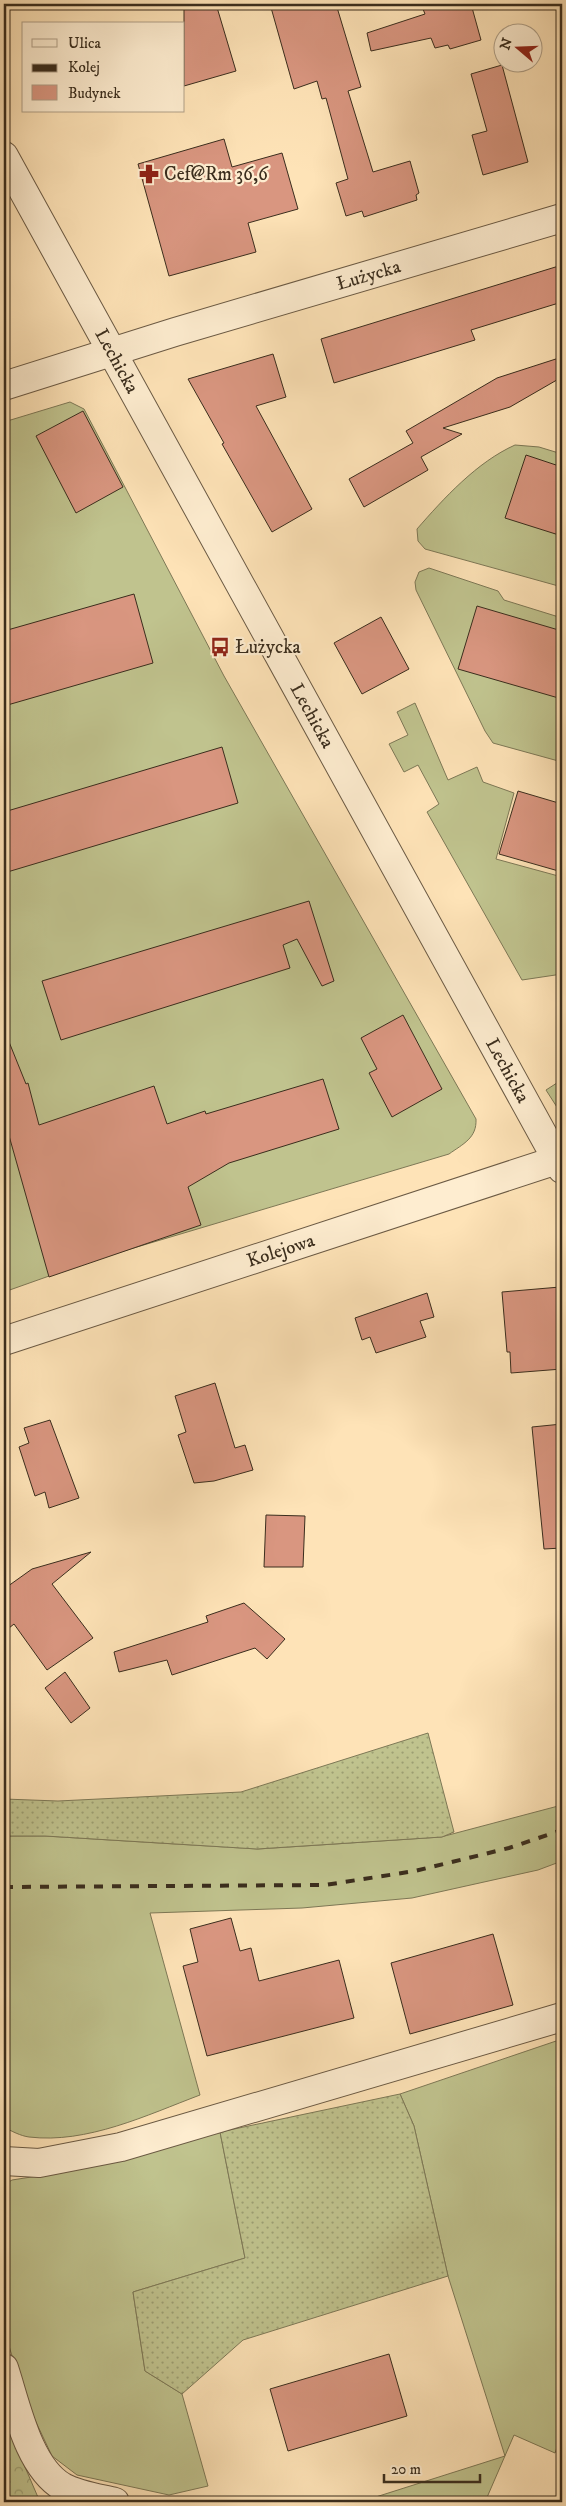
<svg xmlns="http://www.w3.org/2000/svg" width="566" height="2506" viewBox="0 0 566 2506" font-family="'IM FELL DW Pica',serif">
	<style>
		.grass { fill: #c0c38e; stroke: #7d7856 }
		.forest { fill: url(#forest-crowns); stroke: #7d7856 }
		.garden { fill: url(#garden-dots); stroke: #7d7856 }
		.building { fill: #d99680; stroke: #3a2d1d }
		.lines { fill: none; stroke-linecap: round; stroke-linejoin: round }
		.minor-casing { stroke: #6b5a44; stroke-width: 30 }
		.tertiary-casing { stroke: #6b5a44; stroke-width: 30 }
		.minor { stroke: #feedd0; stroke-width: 28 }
		.tertiary { stroke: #feedd0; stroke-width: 28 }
		.rail { stroke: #3a2d1d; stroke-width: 4; stroke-dasharray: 9 9; stroke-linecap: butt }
		.labels { text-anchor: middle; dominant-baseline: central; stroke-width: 4.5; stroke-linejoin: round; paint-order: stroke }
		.poi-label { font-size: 19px; fill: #3a2d1d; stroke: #feedd0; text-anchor: start }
		.street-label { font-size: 19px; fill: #3a2d1d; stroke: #feedd0 }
	</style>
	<defs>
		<pattern id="forest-crowns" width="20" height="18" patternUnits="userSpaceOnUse" patternTransform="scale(1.25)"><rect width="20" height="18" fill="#c0c38e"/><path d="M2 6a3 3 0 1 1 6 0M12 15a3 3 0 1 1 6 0" fill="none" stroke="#9d9f73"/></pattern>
		<pattern id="garden-dots" width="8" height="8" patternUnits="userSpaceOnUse" patternTransform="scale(1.25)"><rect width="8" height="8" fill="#c0c38e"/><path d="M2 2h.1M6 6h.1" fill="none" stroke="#9d9f73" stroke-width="1.8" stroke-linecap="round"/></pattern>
	</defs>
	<rect width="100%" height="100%" fill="#fee3b7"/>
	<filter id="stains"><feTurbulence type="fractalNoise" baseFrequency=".004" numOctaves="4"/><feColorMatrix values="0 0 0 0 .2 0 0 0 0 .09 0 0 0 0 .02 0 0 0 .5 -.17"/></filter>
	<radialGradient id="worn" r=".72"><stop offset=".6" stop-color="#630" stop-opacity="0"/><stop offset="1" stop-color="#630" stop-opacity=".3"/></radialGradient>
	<path class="grass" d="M70,402L84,409L224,676L476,1119C477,1138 463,1144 449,1154L100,1258L4,1292V422Z
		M515,445L539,447L562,454V587L425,549L418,541L417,529C444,498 477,462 515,445Z
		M429,568L498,591L504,600L562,618V762L493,743L485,731L416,590L415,582L419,572Z
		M415,703L448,780L477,767L483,782L514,793L496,859L562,877V974L522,980L427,812L439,804L418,765L404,772L389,744L408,735L397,712Z
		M560,1081L562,1083V1115L546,1090Z
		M562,1805V1861L538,1870L412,1898L302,1908L150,1913L200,2095C147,2115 87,2144 29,2137C21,2136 11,2131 4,2127V1836H45L258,1849L441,1837Z
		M562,2039V2434L555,2453L514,2435L485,2502H360L505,2456L448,2276L414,2126L400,2094Z
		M220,2132L245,2258L133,2292L145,2371L182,2394L208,2486L169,2495L77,2475L52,2456L26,2401L4,2330V2185L12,2180L57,2173Z"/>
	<path class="forest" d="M4,2418L40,2502H4Z"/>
	<path class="garden" d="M428,1733L454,1832L442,1837L257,1849L45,1836H4V1799L58,1801L241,1792Z
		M400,2094L414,2126L448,2276L243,2340L182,2394L145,2371L133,2292L245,2258L220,2132Z"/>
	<path class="building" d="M184,4H216L236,71L184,86Z
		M270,4H336L361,87L348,91L373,172L410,161L419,193L416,195L417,200L364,217L362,211L346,216L336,183L348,179L326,98L322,99L317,81L294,89Z
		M421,4H471L481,40L450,49L448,45L435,48L431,38L371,51L367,33L425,14Z
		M502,65L528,162L483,175L472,135L487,131L471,74Z
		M224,139L232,167L282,153L298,209L248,223L256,252L169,276L138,164Z
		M562,265V302L471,330L475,340L334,383L321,339Z
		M273,354L286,397L256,406L312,509L272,532L222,444L224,443L188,379Z
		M562,357V377L510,407L443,428L462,434L421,457L428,470L364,507L349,479L413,443L406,431L497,378Z
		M83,411L123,487L76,513L36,436Z
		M526,455L562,467V536L505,518Z
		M134,594L153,663L4,706V631Z
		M477,606L562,631V699L458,669Z
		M381,617L409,669L362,694L334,643Z
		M222,747L238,803L4,873V812Z
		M518,791L562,804V872L499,854Z
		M309,901L334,981L322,986L297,939L283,945L290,968L61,1040L42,981Z
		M403,1015L442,1089L392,1117L369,1073L377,1069L361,1038Z
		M5,1032L26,1084L28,1083L39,1125L154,1086L167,1124L205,1111L206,1114L323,1079L339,1129L229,1163L188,1187L201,1225L49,1277L4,1118Z
		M560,1287L562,1369L511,1373L510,1352H507L502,1292Z
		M427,1293L434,1317L420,1321L426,1337L376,1353L370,1337L362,1340L355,1318Z
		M215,1383L235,1448L245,1445L253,1470L214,1481L194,1483L178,1435L186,1432L175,1396Z
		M50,1420L79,1498L49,1508L45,1492L35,1496L19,1447L29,1443L24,1428Z
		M562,1424V1548L544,1549L532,1427Z
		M266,1515L305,1516L303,1567H264Z
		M91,1552L52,1584L93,1638L47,1670L14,1624L4,1632V1589L32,1569Z
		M244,1603L285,1639L267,1659L255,1648L172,1675L167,1660L119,1672L114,1652L208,1622L206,1616Z
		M65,1672L90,1708L71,1723L45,1688Z
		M231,1918L240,1951L251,1948L259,1981L339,1960L354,2018L207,2056L183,1966L198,1962L190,1929Z
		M493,1934L513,2005L410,2034L391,1963Z
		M389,2354L407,2416L288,2451L270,2389Z"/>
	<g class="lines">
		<defs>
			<g id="minor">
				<path id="s1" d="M4,386L175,332L562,218"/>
				<path id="s2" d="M4,1341L557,1160"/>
				<path d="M4,2161L39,2163L121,2147L562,2017"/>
				<path d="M4,2368C16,2404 28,2467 63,2487C78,2495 98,2498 115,2502"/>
			</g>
			<g id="tertiary">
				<path id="s3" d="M4,156L562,1169"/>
			</g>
		</defs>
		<use href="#minor" class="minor-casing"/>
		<use href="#tertiary" class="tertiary-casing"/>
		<use href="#minor" class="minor"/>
		<use href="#tertiary" class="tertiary"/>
		<path class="rail" d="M4,1887L325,1885L415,1871L509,1848L562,1830"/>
	</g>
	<defs>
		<symbol id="pharmacy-bare" viewBox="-9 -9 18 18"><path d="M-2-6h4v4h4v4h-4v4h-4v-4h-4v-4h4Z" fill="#8f2418" stroke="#feedd0" stroke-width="2.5" paint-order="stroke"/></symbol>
		<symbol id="bus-bare" viewBox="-9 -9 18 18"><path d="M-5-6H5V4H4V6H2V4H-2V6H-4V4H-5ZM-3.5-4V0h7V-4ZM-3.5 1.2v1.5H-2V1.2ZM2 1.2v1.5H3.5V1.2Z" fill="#8f2418" stroke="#feedd0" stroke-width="2.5" paint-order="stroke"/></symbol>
	</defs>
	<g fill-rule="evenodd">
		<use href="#pharmacy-bare" x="135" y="160" width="28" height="28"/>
		<use href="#bus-bare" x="206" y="633" width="28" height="28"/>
	</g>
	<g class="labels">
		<g class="poi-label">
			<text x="164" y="174">Cef@Rm 36,6</text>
			<text x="235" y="647">Łużycka</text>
		</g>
		<g class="street-label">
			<text stroke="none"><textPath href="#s1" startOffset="381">Łużycka</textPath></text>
			<text stroke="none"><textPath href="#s3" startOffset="234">Lechicka</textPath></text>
			<text stroke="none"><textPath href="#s3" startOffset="639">Lechicka</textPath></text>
			<text stroke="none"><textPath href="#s3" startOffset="1044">Lechicka</textPath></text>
			<text stroke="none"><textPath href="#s2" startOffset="291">Kolejowa</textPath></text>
		</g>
	</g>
	<rect width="566" height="2506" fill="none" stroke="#fee3b7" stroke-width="20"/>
	<rect x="5" y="5" width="556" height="2496" fill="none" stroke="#3a2d1d" stroke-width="2.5"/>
	<rect x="10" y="10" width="546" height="2486" fill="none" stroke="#3a2d1d"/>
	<rect x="22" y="22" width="162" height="90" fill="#feedd0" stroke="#b0a088"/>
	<rect x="32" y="39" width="25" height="8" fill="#feedd0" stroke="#b0a088"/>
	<text x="68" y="48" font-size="15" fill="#3a2d1d">Ulica</text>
	<rect x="32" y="64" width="25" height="8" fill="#3a2d1d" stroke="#b0a088"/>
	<text x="68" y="72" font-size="15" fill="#3a2d1d">Kolej</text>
	<rect x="32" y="85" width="25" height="15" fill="#d99680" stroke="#b0a088"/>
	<text x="68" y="98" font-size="15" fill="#3a2d1d">Budynek</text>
	<g transform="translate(518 48) rotate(289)"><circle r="24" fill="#feedd0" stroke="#b0a088"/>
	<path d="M0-4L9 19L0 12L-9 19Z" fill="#8f2418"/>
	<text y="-8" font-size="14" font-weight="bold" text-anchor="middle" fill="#3a2d1d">N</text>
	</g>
	<path d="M384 2474v8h96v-8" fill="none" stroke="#3a2d1d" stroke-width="2.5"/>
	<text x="391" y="2474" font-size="15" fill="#3a2d1d" stroke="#feedd0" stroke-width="4" paint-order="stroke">20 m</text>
	<rect width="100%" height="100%" filter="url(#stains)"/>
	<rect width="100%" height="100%" fill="url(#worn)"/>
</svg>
